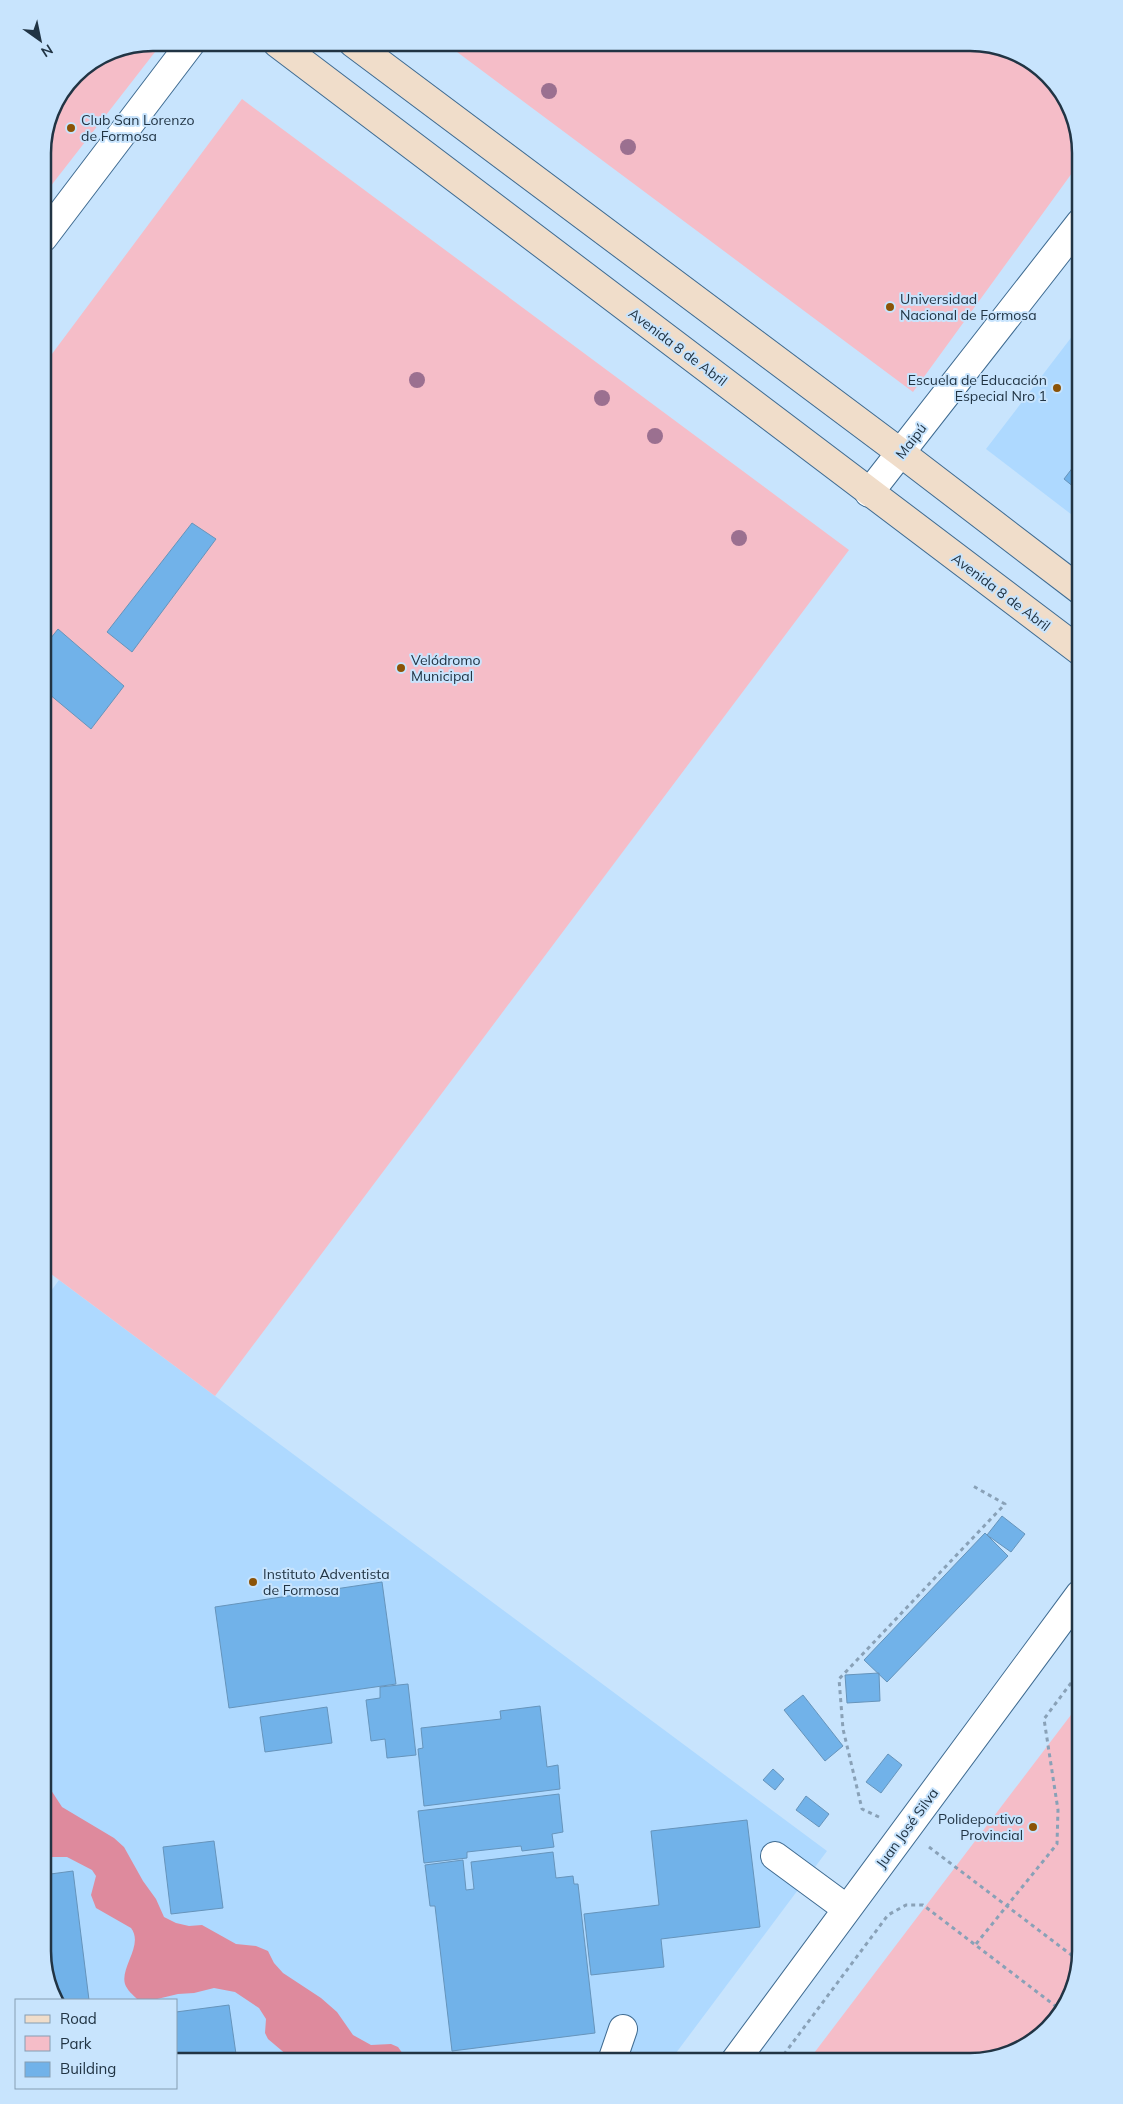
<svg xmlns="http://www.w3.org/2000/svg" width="1123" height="2104" viewBox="0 0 1123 2104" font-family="Mulish,sans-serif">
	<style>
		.built { fill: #aed9ff }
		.green { fill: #f5bdc8 }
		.forest { fill: #de8a9d }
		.building { fill: #71b2e9; stroke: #6694bb }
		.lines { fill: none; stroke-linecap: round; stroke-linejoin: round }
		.minor-casing { stroke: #3f6b91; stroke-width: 30 }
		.secondary-casing { stroke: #3f6b91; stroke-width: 30 }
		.path { stroke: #89a1b7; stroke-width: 3; stroke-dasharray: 4 4; stroke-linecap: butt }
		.minor { stroke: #fff; stroke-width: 28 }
		.secondary { stroke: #f0ddca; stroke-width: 28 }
		.tree { fill: #9b7090 }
		.poi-dot { fill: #8b5307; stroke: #c8e4fd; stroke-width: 2 }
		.labels { text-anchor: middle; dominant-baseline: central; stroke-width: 4; stroke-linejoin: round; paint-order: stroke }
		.poi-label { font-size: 14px; fill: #213444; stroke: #c8e4fd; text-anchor: start }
		.street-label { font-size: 14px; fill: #213444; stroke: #c8e4fd }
		.rim { fill: none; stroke: #213444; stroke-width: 2.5 }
	</style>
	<rect width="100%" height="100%" fill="#c8e4fd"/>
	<path class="built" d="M1080,326V521L986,449Z
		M59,1280L827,1851L670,2061H176V2000H57L51,1993L43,1951V1302Z"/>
	<path class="green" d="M153,43H162L43,196V146L51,111L75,75L111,51Z
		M445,43H977L1037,65L1072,111L1080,153V162L913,392Z
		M242,99L849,550L215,1396L43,1268V366Z
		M1080,1703V1951L1062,2012L1012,2053L970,2061H808Z"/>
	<path class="forest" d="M43,1782L51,1790L62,1807L114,1838L124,1847L143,1881L156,1899L164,1917L176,1923L189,1926L202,1925L236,1944L256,1946L268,1951L274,1963L283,1973L321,1998L337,2012L353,2035L371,2045L391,2044L398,2047L408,2061H294L268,2039L265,2033L266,2019L259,2008L235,1992L214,1988L194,1993L178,1994L153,2000H138C133,1995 127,1990 125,1984C120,1967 144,1945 131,1928L96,1908L91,1895L96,1876L92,1870L67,1857H43Z"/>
	<path class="building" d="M1080,458V492L1064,479Z
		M192,523L216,539L132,652L107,632Z
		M58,629L124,686L91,729L43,689V648Z
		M1002,1516L1025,1534L1011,1552L987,1535Z
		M985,1533L1008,1556L887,1682L864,1660Z
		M382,1582L396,1684L229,1708L215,1607Z
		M879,1673L880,1701L847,1703L845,1675Z
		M408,1684L416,1755L387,1758L385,1739L371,1741L366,1700L380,1698V1687Z
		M803,1695L843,1746L825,1761L784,1710Z
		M540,1706L547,1767L558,1765L560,1789L424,1806L418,1749L423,1748L421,1728L501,1719L500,1711Z
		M327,1707L332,1743L265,1752L260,1717Z
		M888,1754L902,1765L881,1793L866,1782Z
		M773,1769L784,1779L775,1790L763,1780Z
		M559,1794L563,1832L552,1834L554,1847L522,1851L521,1846L467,1852V1858L424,1863L418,1811Z
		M806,1796L829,1814L819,1827L796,1810Z
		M747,1820L760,1927L661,1939L664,1967L591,1975L584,1914L659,1905L651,1831Z
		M214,1841L223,1908L171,1914L163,1847Z
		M553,1852L556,1878L573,1876L574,1884H578L595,2033L452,2051L435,1906H430L425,1865L463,1860L466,1890L474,1889L471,1862Z
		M73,1871L89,2000H57L51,1993L42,1951L43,1875Z
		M229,2005L237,2061H176V2012Z"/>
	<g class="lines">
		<defs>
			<path id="minor" d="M43,238L191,43
				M869,493L1080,223
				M775,1856L847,1909
				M612,2061L623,2029
				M735,2061L1080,1594"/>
			<path id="secondary" d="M277,43L1080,651
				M353,43L901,453L1080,590"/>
		</defs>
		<use href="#minor" class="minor-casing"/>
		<use href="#secondary" class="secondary-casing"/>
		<path class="path" d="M879,1817L862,1809L843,1729L839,1679L1005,1504L973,1486
			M929,1847L1078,1960
			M976,1944L1057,1844L1058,1810L1044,1719L1080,1671
			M779,2061L888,1915L906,1905H923L1062,2011"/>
		<use href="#minor" class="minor"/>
		<use href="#secondary" class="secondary"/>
	</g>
	<g class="tree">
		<circle cx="549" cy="91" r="8"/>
		<circle cx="628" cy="147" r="8"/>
		<circle cx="417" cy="380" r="8"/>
		<circle cx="602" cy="398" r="8"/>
		<circle cx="655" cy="436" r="8"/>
		<circle cx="739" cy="538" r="8"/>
	</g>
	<g class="poi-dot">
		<circle cx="71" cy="128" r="5"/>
		<circle cx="890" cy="307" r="5"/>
		<circle cx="1057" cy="388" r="5"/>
		<circle cx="401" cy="668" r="5"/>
		<circle cx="253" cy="1582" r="5"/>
		<circle cx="1033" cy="1827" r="5"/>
	</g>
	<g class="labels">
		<g class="poi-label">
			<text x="81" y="120">Club San Lorenzo<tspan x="81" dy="16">de Formosa</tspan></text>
			<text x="900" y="299">Universidad<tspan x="900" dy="16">Nacional de Formosa</tspan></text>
			<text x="1047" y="380" text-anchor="end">Escuela de Educación<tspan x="1047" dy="16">Especial Nro 1</tspan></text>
			<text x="411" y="660">Velódromo<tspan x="411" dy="16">Municipal</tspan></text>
			<text x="263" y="1574">Instituto Adventista<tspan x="263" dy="16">de Formosa</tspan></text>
			<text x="1023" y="1819" text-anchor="end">Polideportivo<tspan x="1023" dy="16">Provincial</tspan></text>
		</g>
		<g class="street-label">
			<text transform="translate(678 347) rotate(37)">Avenida 8 de Abril</text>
			<text transform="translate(911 441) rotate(-52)">Maipú</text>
			<text transform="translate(1001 592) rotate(37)">Avenida 8 de Abril</text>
			<text transform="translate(907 1828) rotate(-54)">Juan José Silva</text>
		</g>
	</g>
	<path d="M0 0H1123V2104H0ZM153 51H970A102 102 0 0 1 1072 153V1951A102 102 0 0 1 970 2053H153A102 102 0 0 1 51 1951V153A102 102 0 0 1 153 51Z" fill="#c8e4fd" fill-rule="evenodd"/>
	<path class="rim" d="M153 51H970A102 102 0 0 1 1072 153V1951A102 102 0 0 1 970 2053H153A102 102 0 0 1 51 1951V153A102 102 0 0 1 153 51Z"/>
	<rect x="15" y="1999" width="162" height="90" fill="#c8e4fd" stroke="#859eb3"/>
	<rect x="25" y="2015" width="25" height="8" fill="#f0ddca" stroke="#859eb3"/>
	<text x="60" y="2024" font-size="15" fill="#213444">Road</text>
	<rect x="25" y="2036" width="25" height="15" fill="#f5bdc8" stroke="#859eb3"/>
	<text x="60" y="2049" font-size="15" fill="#213444">Park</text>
	<rect x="25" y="2062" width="25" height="15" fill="#71b2e9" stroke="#859eb3"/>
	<text x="60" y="2074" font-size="15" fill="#213444">Building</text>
	<g transform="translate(40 40) rotate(147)" stroke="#c8e4fd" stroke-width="4" paint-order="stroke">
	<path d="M0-4L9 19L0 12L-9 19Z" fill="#213444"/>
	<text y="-8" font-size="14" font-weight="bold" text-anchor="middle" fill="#213444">N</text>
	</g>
</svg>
